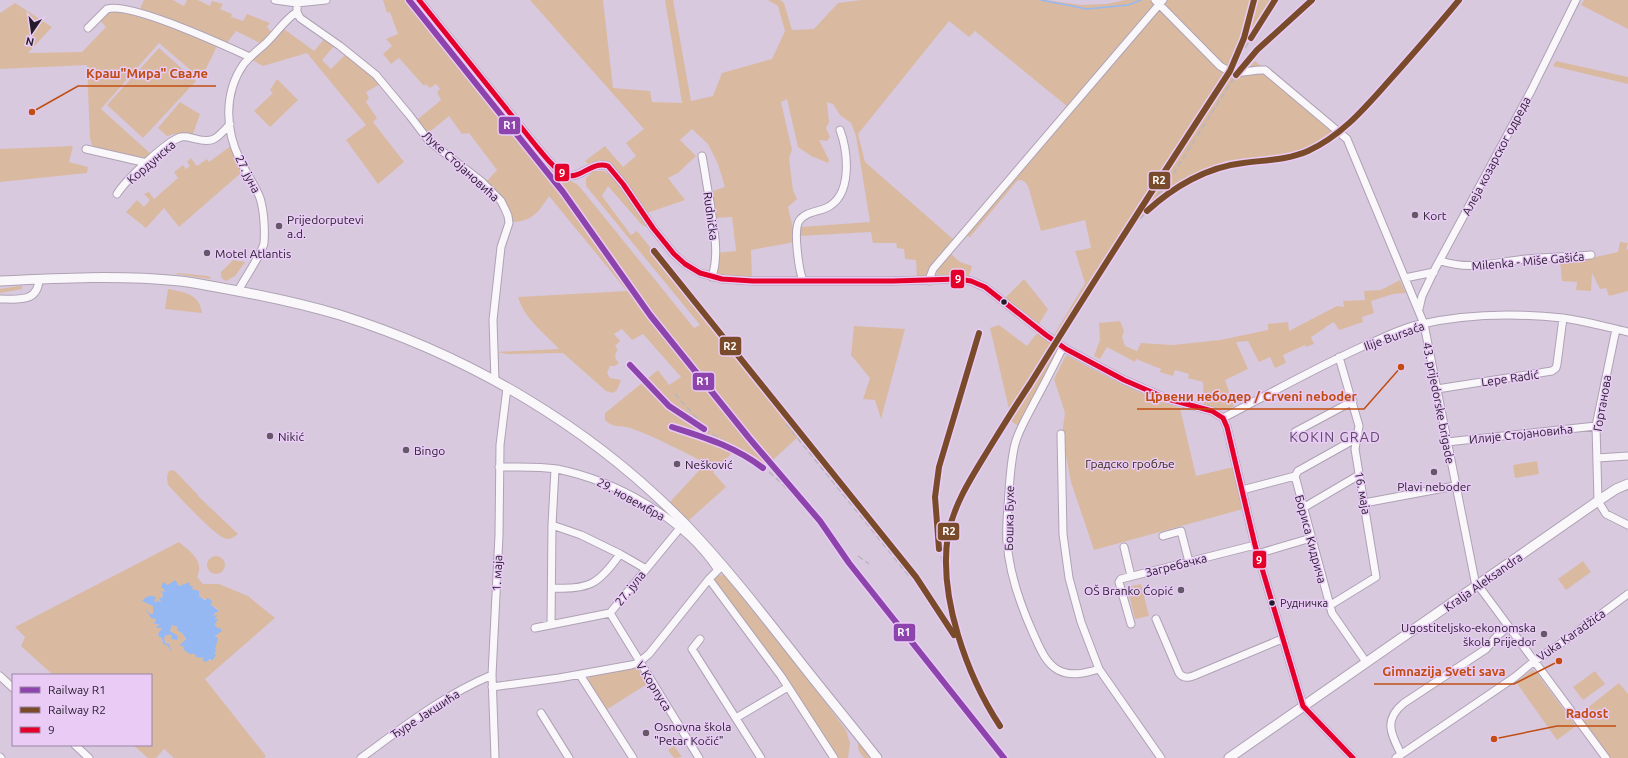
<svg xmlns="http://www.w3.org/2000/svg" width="1628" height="758" viewBox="0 0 1628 758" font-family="Ubuntu,sans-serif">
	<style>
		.green { fill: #d9baa1; fill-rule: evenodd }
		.water { fill: #95b8f3 }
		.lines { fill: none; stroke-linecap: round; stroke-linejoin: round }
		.stream { stroke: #95b8f3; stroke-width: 1.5 }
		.minor-casing { stroke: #aea2b4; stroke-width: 9 }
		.major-casing { stroke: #aea2b4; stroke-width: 11 }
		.minor { stroke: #f9f7fa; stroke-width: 7 }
		.major { stroke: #f9f7fa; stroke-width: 9 }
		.rail { stroke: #b9b6bb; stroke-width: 1.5; stroke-dasharray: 6 3; stroke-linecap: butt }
		.bus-1-casing { stroke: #e9cbf6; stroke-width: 8 }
		.bus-1 { stroke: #e4002b; stroke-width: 5 }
		.rail-1-casing { stroke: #e9cbf6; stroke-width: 9 }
		.rail-2-casing { stroke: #e9cbf6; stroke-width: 9 }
		.rail-1 { stroke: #8e44ad; stroke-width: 6 }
		.rail-2 { stroke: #7a4b2a; stroke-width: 6 }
		.poi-dot { fill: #645869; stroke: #e9cbf6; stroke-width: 1.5 }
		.bus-dot { fill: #251b2a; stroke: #e9cbf6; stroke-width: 1.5 }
		.labels { text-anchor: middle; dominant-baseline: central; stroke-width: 3; stroke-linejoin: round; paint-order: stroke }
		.bus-label { font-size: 11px; fill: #251b2a; stroke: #e9cbf6; text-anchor: start }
		.street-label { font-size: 12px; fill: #251b2a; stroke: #e9cbf6 }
		.poi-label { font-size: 12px; fill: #251b2a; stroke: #e9cbf6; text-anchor: start }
		.park-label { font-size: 12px; fill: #382b17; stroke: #e9cbf6 }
		.quarter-label { font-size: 14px; letter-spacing: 1px; fill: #61486c; stroke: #e9cbf6 }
		.leader { fill: none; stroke: #c14d12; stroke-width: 1.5 }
		.callout-dot { fill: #c14d12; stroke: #e9cbf6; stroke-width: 1.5 }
		.callout-label { font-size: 13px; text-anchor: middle; font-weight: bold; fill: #c14d12; stroke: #e9cbf6; stroke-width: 3; stroke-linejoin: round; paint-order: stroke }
		.line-badge { stroke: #e9cbf6; stroke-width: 1.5 }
		.badge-label { font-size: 11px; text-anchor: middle; font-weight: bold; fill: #fff }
	</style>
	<rect width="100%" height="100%" fill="#d8c9df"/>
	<path class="green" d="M144,0H173L184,6L187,0H198L210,6L212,1L223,4L220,9L232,14L231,17L243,21L247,14L270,23L267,27L273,34L262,44L236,31L226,44L139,11Z
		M383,0H417L520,131L557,175C564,180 573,180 579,186L694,328L700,325L586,186V178L593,171H604L611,176L652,229L642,225L608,186L602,196L631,235L637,231L734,351L799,436L763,469L748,457L734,451L713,472L726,487L688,521L669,503L706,463C681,451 656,437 630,428C620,425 612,428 605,420V413L658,370L669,385L681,377L643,334L632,340L622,329L614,334L620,341L615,346L618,350L616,352L615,358L619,363L615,366H610L607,373L610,378L621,380L617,390L613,393L606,391L563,353L508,354L496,352L559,349C544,333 524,318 518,297L627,291L549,196C539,212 532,222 511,222L486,182L497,170L469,133L462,134L449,116L427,134L417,120L441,100L437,92L440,89L436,84L430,88L426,84L424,86L399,58L391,64L383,54L392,46L386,39L398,34L390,12L387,13Z
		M530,0H603L613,88L650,91L652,102L682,103L665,0H673L691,101L713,96L722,73L772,59L785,31L778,6L768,0H780L784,3L792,30L814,29L838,3L862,0H1046L1081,5L1107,4L1125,0H1275L1229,61L1243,74L1255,61L1338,131L1325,141L1311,148L1293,155L1227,163L1204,171L1169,193L1146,212L1124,237L1088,291L1059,338L1054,335L1085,283L1075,251L1091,248L1085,220L1041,231L1028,186L1025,182L1021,180L1017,181L970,237L965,235L1068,107L975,31L969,37L949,21L858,134L865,162L954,240L923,278H917L916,260L905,259L904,249L897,248L896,243H873L871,232L799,236L800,227L870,222L856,136L851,123L840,115L833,104L827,102L829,122L826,128L830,137L827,141L819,140L829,160L828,163L811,156L798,147L787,99L781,102L792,150L789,158L792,183L793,190L797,199L788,207L795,237V242L751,250L752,278L727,277L711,273L715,253L736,251L732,217L714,218L710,192L725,187L718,164L708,144L692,129L680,140L696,156L678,173L668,178L685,200L647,213L606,162L600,160L588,164L585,161L605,146L623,167L636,156L626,143L644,129Z
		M1584,0H1628V29L1581,5Z
		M15,3L52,27L28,53L82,52L106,27L99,19L111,9L151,18L218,44L201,79L159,43L101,109L151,154L147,158L99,151L92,145L90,138L87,65L0,69V13Z
		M284,29L314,51L325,38L335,45L322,60L331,69L347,53L380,84L366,92L369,98L366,102L377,118L373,122L404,162L378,184L346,140L366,125L307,53L263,66L252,60Z
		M159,48L196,81L143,138L107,105Z
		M1556,61L1628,77V84L1553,66Z
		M277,79L298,100L270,127L254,111L273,93L270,90Z
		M180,102L200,114L193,134H174L167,136L158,128Z
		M232,145L242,172L179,227L164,208L146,228L126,212L137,200L144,207L150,200L144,194L149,192L154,199L178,178L174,172L183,165L186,169L190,166L187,162L191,158L197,166L207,159L209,162Z
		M73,146L69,162L88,167L87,173L0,182V149Z
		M1620,242L1628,243L1626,250L1628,249V291L1609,296L1606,288L1600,289L1592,273L1591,291L1576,290L1577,282L1562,281L1560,260L1591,258L1618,252Z
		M950,253L960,262L972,266L969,277L960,275L940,277L937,276L936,271Z
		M233,260L245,262L235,276L226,281C221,279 221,276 221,272Z
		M178,273L208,276L211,278L210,279L175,274Z
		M1024,279L1048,309L1039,324L1005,298Z
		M1400,280L1406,293L1393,294L1371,301L1374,313L1362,317L1363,322L1339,330L1334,322C1326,326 1320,332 1311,337L1314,344L1306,347L1305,345L1283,355L1286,363L1275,368L1270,357L1259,362L1248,341L1236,342L1248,369L1225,380L1234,406C1225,412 1214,408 1204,405L1203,382L1188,378L1189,374L1175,370L1173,376L1160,372L1161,369L1136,359L1135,362L1107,347L1100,359L1094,356L1100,340L1099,323L1120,321L1124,331L1122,337L1125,346L1137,351L1141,343L1173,345L1220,340L1268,330V324L1288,322L1289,331L1337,306L1344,307L1343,301L1365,300L1364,291L1381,290Z
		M19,286H22V289L0,293V289Z
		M168,289C184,292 200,294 202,313L165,309Z
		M999,325L1027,346L1038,332L1059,346L1057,358L1020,427L1011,421L989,454L984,452L1010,413L990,328Z
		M854,326L905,329L881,419L875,400L863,399L870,378L851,355Z
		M1066,355C1104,375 1140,395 1180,408L1196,476L1233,467L1243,509L1094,550L1071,482L1062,434L1065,413L1054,379Z
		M1537,461L1539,474L1515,478L1513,465Z
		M172,470L176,472L198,495V496L238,534C234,537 231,539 227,539C216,538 177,494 168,485L167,477L169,471Z
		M179,542C190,552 205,560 197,577L203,584H219L248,596L275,618L205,679L266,756L264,758H174L164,749L156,758H148L133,745H151V675H53L21,646L25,637L15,627ZM168,585L192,586V589C199,596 204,600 213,602L209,604L215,607L219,611L215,613L213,616L215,619H217L215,623C219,635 214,649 212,661L199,656L183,646H180L186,640L182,633L178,630V627L172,625L170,631L177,640L172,635H166L164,638L165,643L169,644H163L162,638L159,637L158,634L163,628L157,627L159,624H154L156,619L146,611L150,614H153V606L142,600L155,598L153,600L157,602L161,601L163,594L161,592H166L163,588Z
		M207 565a9 9 0 1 1 18 0a9 9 0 1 1-18 0Z
		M1583,561L1591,572L1566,590L1558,579Z
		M721,575H724L807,678L846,730L850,743L848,758H838L836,756L797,694L717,586L714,581L716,577Z
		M1141,584L1149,616L1135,619L1127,587Z
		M635,668L640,671L647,684L606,710L588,682L589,676Z
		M1532,670L1536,672L1576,726L1557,740L1516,682Z
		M1595,671L1605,684L1583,700L1573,687Z
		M1619,683L1628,694V758H1610L1577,716Z
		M859,740L874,758H864C859,752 856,748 859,740Z
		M674,746L682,757L674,758L668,750Z"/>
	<path class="water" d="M175,580L179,586L190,582V586H193L192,589L199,591V596L205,600L208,598L213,602L210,604L219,611L215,613L213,616L217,615L215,619H218L215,624L217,628H220L222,631L215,636L218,638L215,649L217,651L214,652L216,655L212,661L210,659L206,662L202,660L204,658L196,657L195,654H190L184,650L183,646H179L186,639L182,633L177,630L178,627L172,625L170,631L178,636L177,640L171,639L172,635H166L164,638L165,643L169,644L172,652L167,645L163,644L162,638L159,637L158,634L162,628H156L159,624H154L156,619L151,618L145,609L150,614H153V606L142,601C146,596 150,595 156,597L154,601L157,602L158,600L159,602L161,601L159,598H162L163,594L160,591L165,592L163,588H161L163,582L168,585Z"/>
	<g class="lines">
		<path class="stream" d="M1041,0L1087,9L1128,5L1141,0"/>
		<defs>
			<path id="minor" d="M275,0L297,3L326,0
				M419,0L537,147C545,156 553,168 564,174C579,182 591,160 608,166L623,184L653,228L674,254L685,264L700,273L722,279L753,281H893L958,279L971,281L985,287L1046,335L1066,349L1124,380L1147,390L1168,399L1212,411L1223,418L1227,427L1255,545L1303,706L1353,758
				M1155,0L1220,66C1238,78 1247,69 1265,70L1347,139L1424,324L1475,581L1606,758
				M297,3V12L300,18L340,46L376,75L410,116L429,141L481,181L501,201L505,209L508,216L509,223L501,247L493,320L495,381
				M88,28L107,9C129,1 226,46 250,57
				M86,149L147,163
				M702,156C705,171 707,187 710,202C713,227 720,252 712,277
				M117,194C125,181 166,141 181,137C187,136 191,138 196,139C214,144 218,137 230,124
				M1441,261C1472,271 1496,262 1526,259C1547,257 1569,257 1591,255
				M1405,278L1434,272
				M803,281C799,270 793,231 799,221C805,212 817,212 826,208C853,196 848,152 840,130
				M930,281V277L933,269L1163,0
				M238,291C243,281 263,252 264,243C265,230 264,211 260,198C255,185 246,173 240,160C225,130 224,93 243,65C249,57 258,50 265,44C276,34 285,19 297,12
				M0,299C18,299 38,303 39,279
				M1419,309L1422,296L1435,269L1531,91L1576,0
				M1616,329L1596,426L1598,501L1606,514L1628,525
				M1063,347C1054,365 1045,383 1035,401C1028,415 1019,429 1015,444C1011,460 1010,476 1009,492C1008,508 1006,525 1007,541C1009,573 1020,604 1033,633C1039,646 1045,663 1058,670C1071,677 1086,673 1099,669
				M1437,389L1552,371L1556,368L1557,364L1563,318
				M1223,418C1271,393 1317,367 1366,345C1383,338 1400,329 1417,325C1464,314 1515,313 1563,318C1585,321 1606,327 1628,332
				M1295,432L1353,401
				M1061,434L1063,534L1069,578L1081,622L1099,669L1161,758
				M1447,442L1596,426
				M1597,458L1628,456
				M499,467C518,467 538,466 557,469C616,481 684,518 718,570
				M1295,476L1332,613L1366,662
				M1242,490L1295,476L1298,471L1357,438
				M1364,503L1455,486
				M1303,508L1359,475
				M552,525L581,535L620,554L646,569
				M1163,536L1181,531L1189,562
				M1124,547L1131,576
				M1257,554L1311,538
				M709,579L781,676L834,758
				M553,588C589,590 599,584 620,554
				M1329,606L1376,577L1355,449L1359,426L1339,357
				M610,613L699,758
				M1156,619L1179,673C1184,680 1191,677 1198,674L1282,639
				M1131,624L1119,582L1121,579L1255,545
				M551,625L552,525L555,469
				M535,628L610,613L680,528L684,526
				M700,639L692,649L761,758
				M580,675L633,758
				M0,676L13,688
				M492,687L559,678L631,665L638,663L649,654L709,579L723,565
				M541,713L569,758
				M736,718L788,687
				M75,745L89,758
				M1401,754C1391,734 1383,720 1404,703L1486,649L1497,636L1508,627
				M0,757L1,758
				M361,758C402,728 444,695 492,675
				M495,758L492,675L499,535L500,445L507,388
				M1396,758L1515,677L1533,662L1569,638L1628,594"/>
			<path id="major" d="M0,281C60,278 120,275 180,281C196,283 211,286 227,289C265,296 303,304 340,315C470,356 591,427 686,525C727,568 764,616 801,663C826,695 852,726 877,758
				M1229,758L1598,501L1616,489L1628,484"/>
		</defs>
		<use href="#minor" class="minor-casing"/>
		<use href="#major" class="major-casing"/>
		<use href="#minor" class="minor"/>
		<use href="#major" class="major"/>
		<path class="rail" d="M1245,48L1275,0
			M1152,203L1172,176L1237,73L1257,50L1312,0
			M1140,219C1166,191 1202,169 1241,163C1266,160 1291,160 1314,148C1343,134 1365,108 1386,84C1411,57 1435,28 1459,0
			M654,251L916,577L956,639
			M630,365L669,406L722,440
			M675,394L703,425
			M786,424L909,576
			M672,427C692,434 714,439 733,448C760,460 782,483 802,505
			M858,556L869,564
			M942,562L936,521L935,497L939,467L979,333
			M1000,726C967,676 938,596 948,535C954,503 973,475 990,447C1003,426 1016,405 1030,384C1095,279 1162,175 1230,71L1244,38L1254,0"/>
		<defs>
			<path id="bus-1" d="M419,0L537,147C545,156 553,168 564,174C579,182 591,160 608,166L623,184L653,228L674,254L685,264L700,273L722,279L753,281H893L958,279L971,281L985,287L1046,335L1066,349L1124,380L1147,390L1168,399L1212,411L1223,418L1227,427L1255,545L1303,706L1353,758"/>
		</defs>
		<use href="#bus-1" class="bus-1-casing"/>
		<use href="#bus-1" class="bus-1"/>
		<defs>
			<path id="rail-1" d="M409,0L563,192L650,315L749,438L820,521L849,563L1004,758
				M630,365L669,406L704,429
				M672,427C706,438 734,446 763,468"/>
			<path id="rail-2" d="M1251,38L1275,0
				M1236,75L1257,50L1312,0
				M1147,211C1173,187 1207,167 1243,163C1265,160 1288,160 1308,151C1341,136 1364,109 1388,82C1412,55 1436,28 1459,0
				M654,251L916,577L954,635
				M939,549L935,497L939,467L979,333
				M1000,726C967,676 938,596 948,535C954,503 973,475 990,447C1003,426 1016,405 1030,384C1095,279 1162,175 1230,71L1244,38L1254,0"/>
		</defs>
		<use href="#rail-1" class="rail-1-casing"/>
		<use href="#rail-2" class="rail-2-casing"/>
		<use href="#rail-1" class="rail-1"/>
		<use href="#rail-2" class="rail-2"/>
	</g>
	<g class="poi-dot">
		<circle cx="1415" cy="215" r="4"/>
		<circle cx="279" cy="226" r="4"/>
		<circle cx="207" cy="253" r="4"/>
		<circle cx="270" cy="436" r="4"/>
		<circle cx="406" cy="450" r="4"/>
		<circle cx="677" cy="464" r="4"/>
		<circle cx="1434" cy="472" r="4"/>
		<circle cx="1181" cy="590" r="4"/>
		<circle cx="1544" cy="634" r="4"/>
		<circle cx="646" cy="733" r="4"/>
	</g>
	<g class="bus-dot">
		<circle cx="1004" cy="302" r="3.5"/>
		<circle cx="1272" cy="603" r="3.5"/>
	</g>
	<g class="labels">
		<g class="bus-label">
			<text x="1280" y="603">Рудничка</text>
		</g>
		<g class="street-label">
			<text transform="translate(1496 156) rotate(-62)">Алеја козарског одреда</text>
			<text transform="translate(151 162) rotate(-41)">Кордунска</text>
			<text transform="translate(461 166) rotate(42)">Луке Стојановића</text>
			<text transform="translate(248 174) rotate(63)">27. јуна</text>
			<text transform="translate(711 216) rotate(82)">Rudnička</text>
			<text transform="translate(1528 261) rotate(-5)">Milenka - Miše Gašića</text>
			<text transform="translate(1394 336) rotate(-20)">Ilije Bursaća</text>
			<text transform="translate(1510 378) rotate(-8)">Lepe Radić</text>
			<text transform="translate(1439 403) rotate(79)">43. prijedorske brigade</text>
			<text transform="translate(1602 403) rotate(-80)">Гортанова</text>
			<text transform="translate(1521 434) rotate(-6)">Илије Стојановића</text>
			<text transform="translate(1363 493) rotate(80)">16. маја</text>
			<text transform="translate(631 499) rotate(29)">29. новембра</text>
			<text transform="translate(1009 518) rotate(-89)">Бошка Бухе</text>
			<text transform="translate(1311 539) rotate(75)">Бориса Kидрича</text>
			<text transform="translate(1176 565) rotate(-14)">Загребачка</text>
			<text transform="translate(497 573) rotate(-87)">1. маја</text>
			<text transform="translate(1483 582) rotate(-35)">Kralja Aleksandra</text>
			<text transform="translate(630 588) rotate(-51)">27. јула</text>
			<text transform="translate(1571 635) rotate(-35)">Vuka Karadžića</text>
			<text transform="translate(654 686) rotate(58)">V Корпуса</text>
			<text transform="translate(425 714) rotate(-33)">Ђуре Јакшића</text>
		</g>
		<g class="poi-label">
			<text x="1423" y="215">Kort</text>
			<text x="287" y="219">Prijedorputevi<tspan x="287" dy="14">a.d.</tspan></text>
			<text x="215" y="253">Motel Atlantis</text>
			<text x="278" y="436">Nikić</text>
			<text x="414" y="450">Bingo</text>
			<text x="685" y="464">Nešković</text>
			<text x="1434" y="486" text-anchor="middle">Plavi neboder</text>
			<text x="1173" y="590" text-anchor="end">OŠ Branko Ćopić</text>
			<text x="1536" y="627" text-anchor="end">Ugostiteljsko-ekonomska<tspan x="1536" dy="14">škola Prijedor</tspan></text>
			<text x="654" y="726">Osnovna škola<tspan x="654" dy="14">"Petar Kočić"</tspan></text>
		</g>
		<g class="park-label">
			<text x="1130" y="463">Градско гробље</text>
		</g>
		<g class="quarter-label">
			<text x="1335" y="437">KOKIN GRAD</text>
		</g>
	</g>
	<path class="leader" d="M32 112L78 86H216M1401 367L1364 409H1137M1559 661L1514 684H1374M1494 739L1557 726H1616"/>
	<g class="callout-dot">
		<circle cx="32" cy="112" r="4"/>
		<circle cx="1401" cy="367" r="4"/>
		<circle cx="1559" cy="661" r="4"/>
		<circle cx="1494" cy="739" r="4"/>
	</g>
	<g class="callout-label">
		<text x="147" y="78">Краш"Мира" Свале</text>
		<text x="1251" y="401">Црвени небодер / Crveni neboder</text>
		<text x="1444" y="676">Gimnazija Sveti sava</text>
		<text x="1587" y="718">Radost</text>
	</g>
	<g class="line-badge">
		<rect x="498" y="116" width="23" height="19" rx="4" fill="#8e44ad"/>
		<rect x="554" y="163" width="16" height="19" rx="4" fill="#e4002b"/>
		<rect x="1148" y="171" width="23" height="19" rx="4" fill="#7a4b2a"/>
		<rect x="950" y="269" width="15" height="20" rx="4" fill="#e4002b"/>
		<rect x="719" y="336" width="23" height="20" rx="4" fill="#7a4b2a"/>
		<rect x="692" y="372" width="23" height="19" rx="4" fill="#8e44ad"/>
		<rect x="937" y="522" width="23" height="19" rx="4" fill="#7a4b2a"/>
		<rect x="1252" y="550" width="15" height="19" rx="4" fill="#e4002b"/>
		<rect x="893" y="623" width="23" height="19" rx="4" fill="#8e44ad"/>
	</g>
	<g class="badge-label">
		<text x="510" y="129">R1</text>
		<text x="562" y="177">9</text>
		<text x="1159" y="184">R2</text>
		<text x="958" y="283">9</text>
		<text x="730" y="350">R2</text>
		<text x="703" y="385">R1</text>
		<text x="949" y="535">R2</text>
		<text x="1259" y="564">9</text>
		<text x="904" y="636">R1</text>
	</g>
	<rect x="12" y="674" width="140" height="72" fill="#e9cbf6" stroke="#9b85a4"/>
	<rect x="20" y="687" width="20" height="6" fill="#8e44ad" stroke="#9b85a4"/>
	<text x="48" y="694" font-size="12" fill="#251b2a">Railway R1</text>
	<rect x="20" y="707" width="20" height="6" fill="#7a4b2a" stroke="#9b85a4"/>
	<text x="48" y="714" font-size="12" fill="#251b2a">Railway R2</text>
	<rect x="20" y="727" width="20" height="6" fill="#e4002b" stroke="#9b85a4"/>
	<text x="48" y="734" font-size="12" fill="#251b2a">9</text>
	<g transform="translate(32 32) rotate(193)" stroke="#e9cbf6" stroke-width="3" paint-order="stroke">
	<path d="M0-3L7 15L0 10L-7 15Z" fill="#251b2a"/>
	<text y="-6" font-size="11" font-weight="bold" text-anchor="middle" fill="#251b2a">N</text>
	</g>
</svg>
